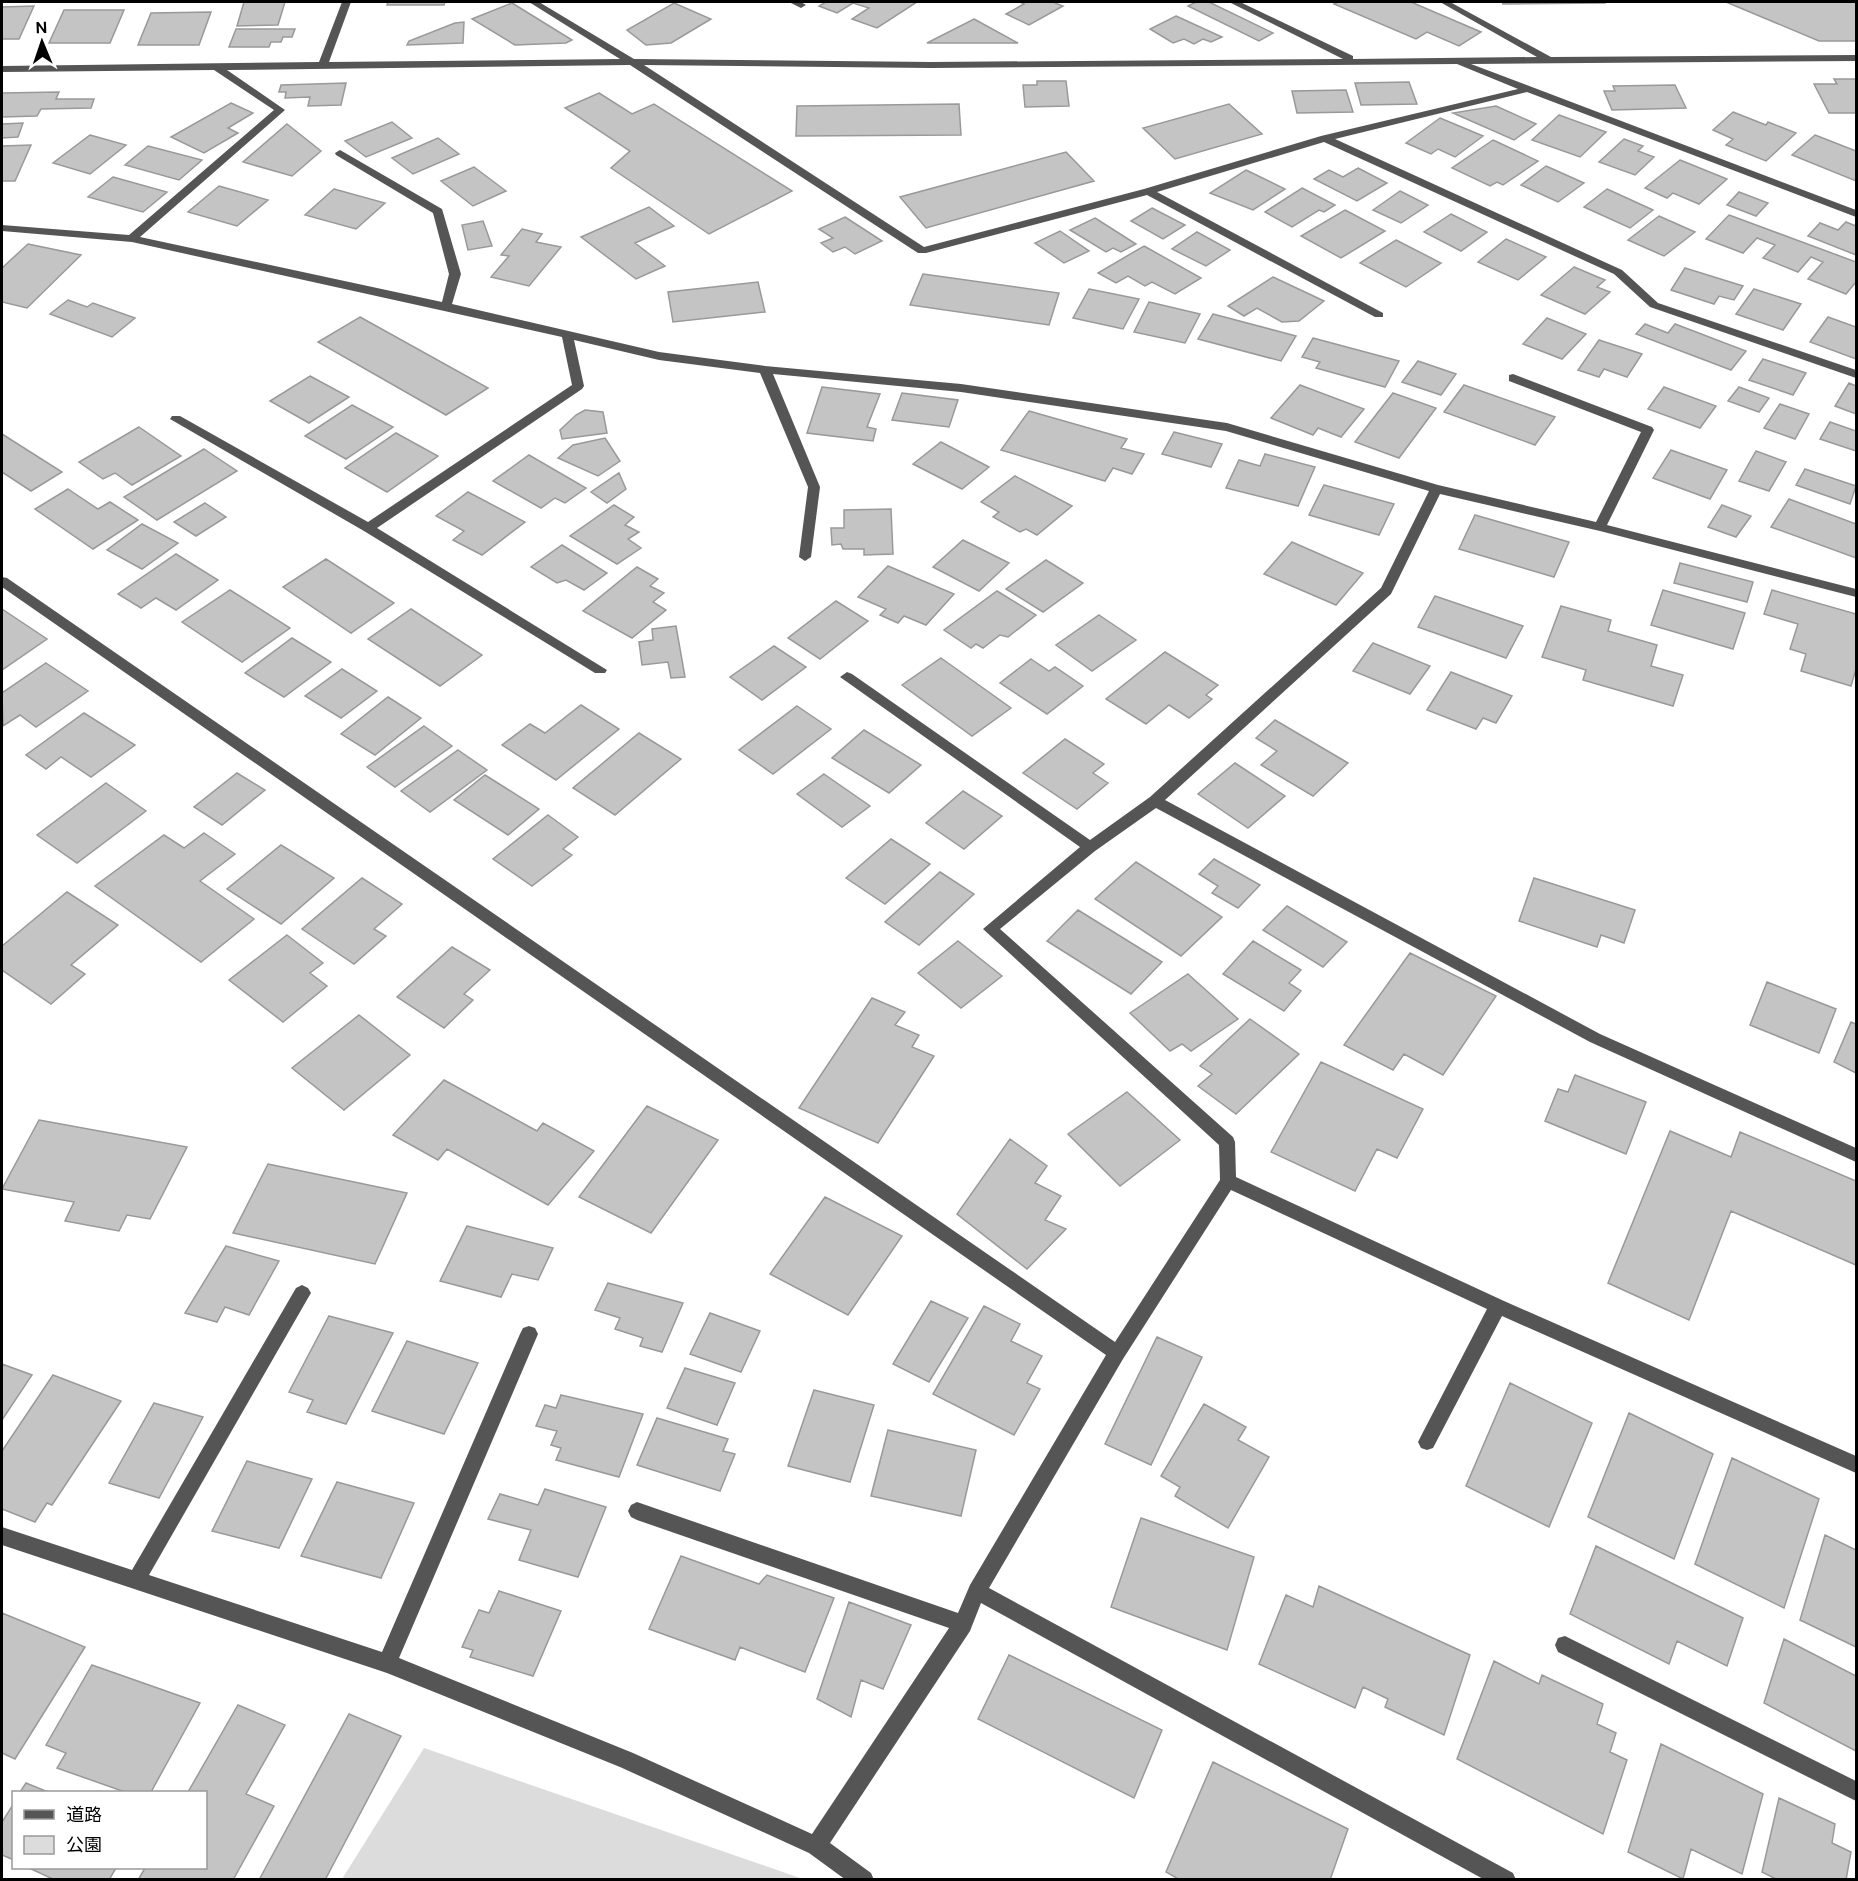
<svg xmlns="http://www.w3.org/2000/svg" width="1858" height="1881" viewBox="0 0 1858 1881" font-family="'DM Sans','Noto Sans JP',sans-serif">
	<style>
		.green { fill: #dcdcdc }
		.building { fill: #c4c4c4; stroke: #999; stroke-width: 1.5 }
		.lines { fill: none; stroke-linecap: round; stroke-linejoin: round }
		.minor { fill: #555; fill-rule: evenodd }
	</style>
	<rect width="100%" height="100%" fill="#fff"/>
	<path class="green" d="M424,1748L800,1878L803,1879H342Z"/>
	<path class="building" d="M244,2H285L278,25L237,26Z
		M388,2H445L444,5H387Z
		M826,2H917L877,28L852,19L869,8L853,3L837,13L819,6Z
		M1020,2H1053L1063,6L1029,25L1006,14L1024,4Z
		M1196,2H1209L1273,33L1259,41L1188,6Z
		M1338,2H1411L1481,32L1459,46L1427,32L1416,39L1334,4Z
		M1502,2H1605V3L1503,4Z
		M1726,2H1856V41H1819Z
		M512,3L572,40L566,43L515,45L472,19Z
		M674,3L711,19L671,43L646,45L627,30Z
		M34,6L19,39H2V7Z
		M64,10H124L110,43H49Z
		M211,12L199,45H138L151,13Z
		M1176,16L1222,37L1211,42L1203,39L1194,44L1184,39L1173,43L1150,29Z
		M974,19L1018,43H927Z
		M464,22L463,43L407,45L409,41L455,23Z
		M236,29H295L292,37H283L281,42H271L269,47H229Z
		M1834,79H1856V113H1829L1814,84H1837Z
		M1037,81H1066L1069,106L1025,107L1023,85H1037Z
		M1409,82L1417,104L1361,105L1355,83Z
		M346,83L341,105L308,106L310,97L285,98L286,92H279L281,85Z
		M1675,85L1686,108L1612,110L1604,91H1615L1613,86Z
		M1346,90L1353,112L1297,113L1292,91Z
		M59,92L56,99H94L91,108L41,109L37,116L2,117V93Z
		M599,93L632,114L654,104L792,191L709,234L611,168L630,151L565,108Z
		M231,103L253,113L228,128L238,133L204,153L171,137Z
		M959,104L961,135L796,136L797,106Z
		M1229,104L1262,134L1175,159L1143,128Z
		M1496,106L1536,124L1514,140L1453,113Z
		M1733,112L1766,125L1768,122L1796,133L1766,161L1726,145L1733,139L1713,130Z
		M1559,115L1606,132L1580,157L1532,140Z
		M1440,118L1483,136L1455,157L1438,149L1431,154L1406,143Z
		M392,122L412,138L366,157L345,141Z
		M23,123L18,137L2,138V124Z
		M287,124L321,151L292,176L243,162Z
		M90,135L126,145L90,174L53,163Z
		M1815,135L1856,151V181L1792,155Z
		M438,138L459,154L413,174L392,158Z
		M1624,139L1643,146L1638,151L1654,157L1635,175L1599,162Z
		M1493,140L1538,161L1503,185L1497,182L1490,186L1452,168Z
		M31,145L15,181H2V146Z
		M148,146L202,160L179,180L125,165Z
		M1066,152L1094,181L926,228L900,197Z
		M1680,160L1727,179L1699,204L1673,193L1667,198L1645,188Z
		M1546,166L1584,183L1558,202L1521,185Z
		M474,167L506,191L473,206L441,181Z
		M1358,168L1387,183L1357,201L1314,179L1329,170L1343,177Z
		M1246,170L1285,189L1253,210L1210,193Z
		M113,177L167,192L143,212L88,197Z
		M219,186L268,200L237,226L188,212Z
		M1302,188L1335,205L1324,212L1319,210L1292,227L1265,212Z
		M334,189L385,203L356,229L305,215Z
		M1607,189L1653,210L1630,228L1584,207Z
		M1400,191L1428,205L1401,223L1373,210Z
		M1739,192L1768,203L1756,216L1727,205Z
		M649,207L674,226L635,243L665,266L636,279L581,237Z
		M1152,208L1185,225L1163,239L1131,221Z
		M1345,210L1385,231L1341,258L1301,236Z
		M1451,214L1487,232L1461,251L1424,232Z
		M1729,215L1856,262V282L1846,294L1808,279L1823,262L1811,257L1798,272L1763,258L1775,245L1757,238L1743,253L1706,239Z
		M1659,216L1695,232L1664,256L1628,240Z
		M845,217L882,241L855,254L845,247L833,252L821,243L833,238L819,229Z
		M1095,218L1136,244L1121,252L1113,248L1106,252L1070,230Z
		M483,221L492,246L468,250L462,225Z
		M1846,222L1856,226V255L1808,236L1820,223L1838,230Z
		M522,229L542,234L536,242L561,247L529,286L491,277L509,256L501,255Z
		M1060,231L1089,251L1064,263L1035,243Z
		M1197,232L1230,250L1206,266L1172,249Z
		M1506,239L1546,257L1518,280L1478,262Z
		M1396,240L1441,263L1406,287L1360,263Z
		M28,244L81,255L27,308L2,302V268Z
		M1144,246L1201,278L1175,294L1152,282L1145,286L1128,276L1116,283L1098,273Z
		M1574,267L1605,280L1597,287L1610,292L1585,314L1541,295Z
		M1685,268L1743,286L1734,300L1719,296L1714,304L1671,290Z
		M923,274L1059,293L1049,325L910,305Z
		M1273,277L1324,301L1299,321L1282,322L1257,308L1244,316L1228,306Z
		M758,282L765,312L673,322L668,292Z
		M1089,289L1139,299L1123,329L1073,318Z
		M1754,289L1801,304L1783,330L1736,314Z
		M68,300L87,307L93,303L135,318L112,337L50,314Z
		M1149,302L1200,314L1185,343L1134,332Z
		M1213,314L1296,336L1281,361L1198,339Z
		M360,317L488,388L446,415L318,342Z
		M1828,317L1856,327V359L1810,342Z
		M1547,318L1586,334L1562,359L1523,344Z
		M1645,324L1668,333L1675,324L1746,351L1731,370L1636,334Z
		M1313,338L1399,361L1385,387L1316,368L1320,362L1302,357Z
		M1599,340L1642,354L1627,377L1604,369L1599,377L1578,370Z
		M1763,359L1806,373L1793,395L1749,380Z
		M1418,361L1456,374L1441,395L1402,382Z
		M310,376L349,397L309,423L270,401Z
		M1849,383L1856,386V414L1835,406Z
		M1300,385L1364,409L1341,437L1318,428L1313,435L1271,418Z
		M1464,385L1555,417L1535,445L1444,412Z
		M822,387L880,394L867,427L876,429L873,441L807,433Z
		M1664,387L1716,406L1700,428L1648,409Z
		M1739,387L1769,398L1759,412L1728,401Z
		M902,393L958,400L949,427L892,420Z
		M1393,393L1436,408L1399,458L1355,442Z
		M1780,404L1809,414L1795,439L1764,428Z
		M352,405L393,427L346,459L305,436Z
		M585,410L603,412L607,433L562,439L560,430L576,415Z
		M1029,411L1127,439L1121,448L1144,454L1132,474L1113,468L1105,481L1001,450Z
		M1830,422L1856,431V451L1820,439Z
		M139,427L181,456L132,485L115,473L103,479L79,462Z
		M1174,432L1222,444L1211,467L1162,454Z
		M396,433L438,456L387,492L345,468Z
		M2,434L62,472L31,491L2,472Z
		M605,438L620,461L598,476L558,458L573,445Z
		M941,442L989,467L962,489L913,464Z
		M204,449L237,471L157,520L124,497Z
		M1671,450L1727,470L1710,499L1653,478Z
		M1756,451L1786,462L1769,491L1739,481Z
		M1265,454L1315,467L1298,506L1226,488L1239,460L1260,466Z
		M529,455L586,488L565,503L555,498L541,508L493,481Z
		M1805,469L1856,486L1850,504L1796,485Z
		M619,473L626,489L607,503L591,492Z
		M1015,476L1072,506L1037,535L1026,529L1020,532L993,517L999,512L981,502Z
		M1324,485L1394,504L1379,535L1309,515Z
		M68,489L98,509L110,502L138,520L93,549L35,509Z
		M468,492L525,522L482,555L453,540L464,531L436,516Z
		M1789,499L1856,524V558L1771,527Z
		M205,503L226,517L196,536L174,522Z
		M614,505L634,517L625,525L639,532L628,539L641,548L617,564L570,536Z
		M1722,505L1751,516L1736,537L1708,527Z
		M891,509L893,554L864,555V549H843L841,544L832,545L831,528H844V510Z
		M1475,515L1569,542L1554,577L1459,549Z
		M142,524L178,543L142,569L107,550Z
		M963,540L1009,563L979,591L933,567Z
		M1292,542L1363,573L1336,605L1264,574Z
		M562,545L607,573L584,590L566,580L557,583L531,567Z
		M176,554L218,580L176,610L156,598L141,608L118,594Z
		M326,559L394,603L351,633L283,587Z
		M1046,560L1083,583L1043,612L1006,589Z
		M1680,563L1753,582L1747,602L1674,583Z
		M888,566L954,594L926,625L904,616L898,623L880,615L886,609L858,597Z
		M637,567L658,579L650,586L664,593L653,602L666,610L632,638L583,611Z
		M230,590L290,628L242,662L182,622Z
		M1663,590L1745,613L1733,649L1651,625Z
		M1772,590L1856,614V669L1851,686L1801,671L1806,654L1790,649L1798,624L1764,614Z
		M997,591L1036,615L1008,637L1000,635L983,648L976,644L971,648L944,630Z
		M1435,596L1523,626L1506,658L1418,627Z
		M836,601L868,621L820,659L788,638Z
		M1561,606L1611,620L1608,631L1657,645L1651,666L1683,675L1673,706L1583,680L1586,670L1542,657Z
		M2,609L47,639L2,670Z
		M411,609L482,655L440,686L368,639Z
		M1099,615L1136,640L1092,671L1056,645Z
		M676,626L685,677L671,678L668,662L642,665L639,642L653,640L652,629Z
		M292,638L331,662L284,697L245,673Z
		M1373,643L1430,666L1410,694L1353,671Z
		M774,646L806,667L762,700L730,677Z
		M1165,652L1218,685L1206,695L1212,699L1189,718L1169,705L1146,724L1106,699Z
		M941,658L1011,708L972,736L902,685Z
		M1031,659L1049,671L1055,667L1083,686L1047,714L1000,683Z
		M46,663L88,691L36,727L20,715L3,726L2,693Z
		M342,669L377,691L341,718L305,696Z
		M1451,672L1512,696L1496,723L1483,718L1476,729L1427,710Z
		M388,697L421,718L375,755L341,734Z
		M581,705L619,729L556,780L502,745L530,724L545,733Z
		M797,706L831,729L773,774L739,750Z
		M84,713L135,745L91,777L61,757L46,769L26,755Z
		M1275,720L1348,763L1313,796L1261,765L1277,751L1256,738Z
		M424,726L452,746L395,787L367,767Z
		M864,730L921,765L889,793L832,758Z
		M639,733L681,759L615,815L573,788Z
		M1065,739L1104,764L1093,773L1108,783L1077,809L1023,773Z
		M458,750L487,770L430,812L401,791Z
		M1235,763L1285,796L1248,828L1198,794Z
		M237,773L265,790L222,825L194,807Z
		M824,774L870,806L842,827L797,794Z
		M485,775L539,809L508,835L454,800Z
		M106,783L146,811L77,863L37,835Z
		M963,791L1002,816L964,849L926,823Z
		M548,815L578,837L563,849L572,855L532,886L493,859Z
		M204,833L235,854L200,881L254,919L201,962L95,886L164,835L184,848Z
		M891,839L930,864L885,904L846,878Z
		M281,845L334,878L281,924L227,889Z
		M1214,859L1260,885L1238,908L1212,893L1218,886L1199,874Z
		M1136,862L1222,917L1181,956L1095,899Z
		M940,872L974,894L919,945L885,922Z
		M362,878L402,904L374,929L386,936L354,964L302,929Z
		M1534,878L1635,910L1624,943L1601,935L1597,947L1519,921Z
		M67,892L118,925L71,965L85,974L51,1004L2,970V946Z
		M1287,906L1347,942L1323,967L1263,930Z
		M1078,910L1162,962L1131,994L1047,941Z
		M287,935L323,963L310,973L327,986L283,1022L229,980Z
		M958,941L1002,976L961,1008L918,973Z
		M1253,941L1301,970L1289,983L1301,991L1284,1011L1223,974Z
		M452,947L490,970L464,994L473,1000L444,1028L397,997Z
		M1410,953L1496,996L1443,1075L1404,1054L1393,1070L1344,1045Z
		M1188,974L1238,1019L1191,1051L1182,1044L1170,1051L1130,1013Z
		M1767,982L1836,1009L1819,1053L1750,1025Z
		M872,998L905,1012L895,1025L919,1035L912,1047L934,1056L878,1143L799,1108Z
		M359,1015L410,1055L344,1110L292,1068Z
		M1250,1019L1299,1054L1236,1114L1198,1086L1212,1074L1200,1066Z
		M1851,1022L1856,1024V1073L1834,1062Z
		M1321,1062L1423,1109L1397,1158L1377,1149L1355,1191L1271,1152Z
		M1575,1075L1646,1102L1626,1154L1545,1121L1558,1089L1568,1092Z
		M444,1080L537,1131L543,1123L594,1151L548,1205L447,1149L438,1160L393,1135Z
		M1127,1092L1180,1140L1120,1186L1068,1134Z
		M647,1106L718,1140L651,1233L579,1197Z
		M39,1120L187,1147L150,1219L127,1215L119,1231L65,1221L74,1202L2,1189Z
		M1670,1131L1731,1157L1740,1132L1856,1181V1265L1731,1211L1689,1320L1608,1283Z
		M1010,1139L1047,1166L1035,1183L1061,1196L1045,1220L1066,1229L1027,1269L957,1214Z
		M268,1164L407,1193L375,1264L233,1233Z
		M825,1197L902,1236L848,1315L770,1274Z
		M467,1226L553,1248L538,1280L512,1274L501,1297L440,1281Z
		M226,1246L279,1261L249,1315L225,1307L217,1322L185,1313Z
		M608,1283L683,1303L662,1352L640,1346L643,1338L615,1329L620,1318L595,1310Z
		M931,1301L968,1318L929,1382L893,1364Z
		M984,1306L1020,1324L1011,1341L1042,1356L1027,1383L1040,1389L1014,1435L933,1394Z
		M710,1313L760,1331L741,1372L690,1354Z
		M329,1316L393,1333L346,1424L307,1412L313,1400L289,1392Z
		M1157,1337L1202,1357L1151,1465L1105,1444Z
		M407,1341L478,1363L444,1434L372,1411Z
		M2,1364L32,1375L2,1420Z
		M685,1368L735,1383L717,1425L667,1408Z
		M53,1375L121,1401L52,1505L47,1503L35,1522L2,1509V1451Z
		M1510,1383L1592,1423L1549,1527L1466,1486Z
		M814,1390L874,1405L850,1482L788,1466Z
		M561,1395L643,1414L619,1477L556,1460L561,1448L551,1445L557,1431L536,1426L545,1405L556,1408Z
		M154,1403L203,1417L159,1498L109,1483Z
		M1204,1404L1246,1427L1238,1440L1269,1457L1228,1528L1175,1496L1180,1487L1161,1476Z
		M1629,1413L1713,1454L1674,1559L1588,1517Z
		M657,1418L728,1439L723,1451L735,1454L720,1491L637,1465Z
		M888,1430L976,1450L961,1516L871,1496Z
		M1732,1458L1819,1499L1784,1608L1695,1564Z
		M247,1461L312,1479L279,1548L212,1531Z
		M337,1482L414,1503L381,1578L301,1556Z
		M545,1489L606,1507L578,1577L519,1560L531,1530L488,1519L500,1494L538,1505Z
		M1141,1518L1254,1557L1227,1650L1111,1607Z
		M1825,1535L1856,1550V1647L1800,1620Z
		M1596,1546L1743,1618L1727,1666L1677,1641L1669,1664L1570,1614Z
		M681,1556L759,1584L767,1575L834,1598L805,1672L740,1647L735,1660L649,1629Z
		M1319,1586L1470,1655L1444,1735L1385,1707L1388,1699L1363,1687L1355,1708L1259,1664L1286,1595L1313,1607Z
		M499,1591L561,1611L533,1676L470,1657L473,1650L462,1647L479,1610L489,1613Z
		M849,1602L911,1625L883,1689L861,1680L851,1717L817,1699Z
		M2,1613L85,1647L15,1759L2,1753Z
		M1784,1639L1856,1676V1751L1764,1703Z
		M1009,1655L1162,1730L1134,1798L978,1719Z
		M1494,1661L1539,1684L1542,1675L1603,1704L1597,1724L1616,1733L1610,1752L1627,1760L1603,1834L1457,1759Z
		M92,1665L200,1703L151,1792H125L57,1768L66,1753L46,1745Z
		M238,1705L285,1725L246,1794L274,1806L233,1880H138L145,1868H206V1792H188Z
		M349,1714L401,1736L325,1880H259Z
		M1661,1744L1763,1794L1742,1874L1691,1849L1683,1879L1628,1852Z
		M1213,1762L1348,1829L1330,1880H1180L1166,1872Z
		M26,1783L48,1792H20Z
		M1779,1798L1835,1824L1832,1843L1851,1852L1846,1880H1778L1762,1872Z
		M14,1803V1860L2,1855V1822Z
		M29,1868H116L109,1880H55Z"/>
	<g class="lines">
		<path class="minor" d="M342,2H351L329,62L620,59L529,2H539L634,59L931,62L1343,59L1229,2H1240L1353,56V59L1537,57L1440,2H1450L1551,57L1856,55V61L1471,64L1856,210V217L1527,92L1335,139L1622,270L1658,303L1856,370V378L1650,307L1614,274L1324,142L1157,192L1383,313V317H1375L1147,195L926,253H918L630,65L227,70L285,110L140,237L442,302L449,274L433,213L336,155L335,153L340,150L442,209L461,274L452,304L659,352L765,366L961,384L1227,423L1438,485L1596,522L1641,432L1509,381V375L1513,374L1652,427L1654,430L1607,525L1856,589V597L1600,531L1440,494L1391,594L1165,800L1600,1034L1856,1148V1162L1590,1042L1156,808L1095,851L1000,929L1233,1137L1235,1142L1236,1177L1504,1301L1856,1456V1473L1502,1316L1433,1448L1427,1450L1421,1448L1418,1442L1421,1436L1487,1309L1231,1190L1123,1359L989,1588L1513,1873L1516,1880H1485L981,1603L970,1631L830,1843L871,1873L874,1880H846L809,1853L620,1767L387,1673L2,1545V1527L132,1570L296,1288L302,1285L308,1288L311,1293L308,1298L149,1575L382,1652L520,1334L523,1328L529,1326L535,1328L538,1334L399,1658L633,1753L812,1834L949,1628L637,1520L631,1517L628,1511L631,1505L637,1502L958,1613L970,1585L1106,1355L2,587V577L7,578L1115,1342L1220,1180L1219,1145L983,929L1080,847L840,677L847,672L852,674L1090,840L1150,797L1381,588L1429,491L1226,431L961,392L773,374L820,487L811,557L805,561L799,557L808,487L760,373L659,360L574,340L584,386L582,389L377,528L607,670L605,673H595L364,531L170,419L172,416H180L368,522L572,385L562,337L132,242L2,231V225L129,235L274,110L214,70L2,72V66L319,62ZM1457,64L1518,89L1321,136L1144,189L924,247L644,65L931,68Z
			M789,2H801L806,5L801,8Z
			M1565,1636L1856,1781V1801L1558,1652L1555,1645L1558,1638Z"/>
	</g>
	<rect width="1858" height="1881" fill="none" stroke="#000000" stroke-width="6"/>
	<rect x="12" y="1791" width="195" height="78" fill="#ffffff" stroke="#999999" stroke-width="1.5"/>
	<rect x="24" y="1810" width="30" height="9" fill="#555555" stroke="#999999" stroke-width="1.5"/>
	<text x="66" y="1821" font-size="18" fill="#000000">道路</text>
	<rect x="24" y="1836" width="30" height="18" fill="#dcdcdc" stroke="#999999" stroke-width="1.5"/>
	<text x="66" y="1851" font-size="18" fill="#000000">公園</text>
	<g transform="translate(42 42) rotate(358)" stroke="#ffffff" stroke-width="4.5" paint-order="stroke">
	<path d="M0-4.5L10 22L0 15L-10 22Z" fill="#000000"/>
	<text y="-9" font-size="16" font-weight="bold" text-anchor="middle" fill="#000000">N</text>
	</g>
</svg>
